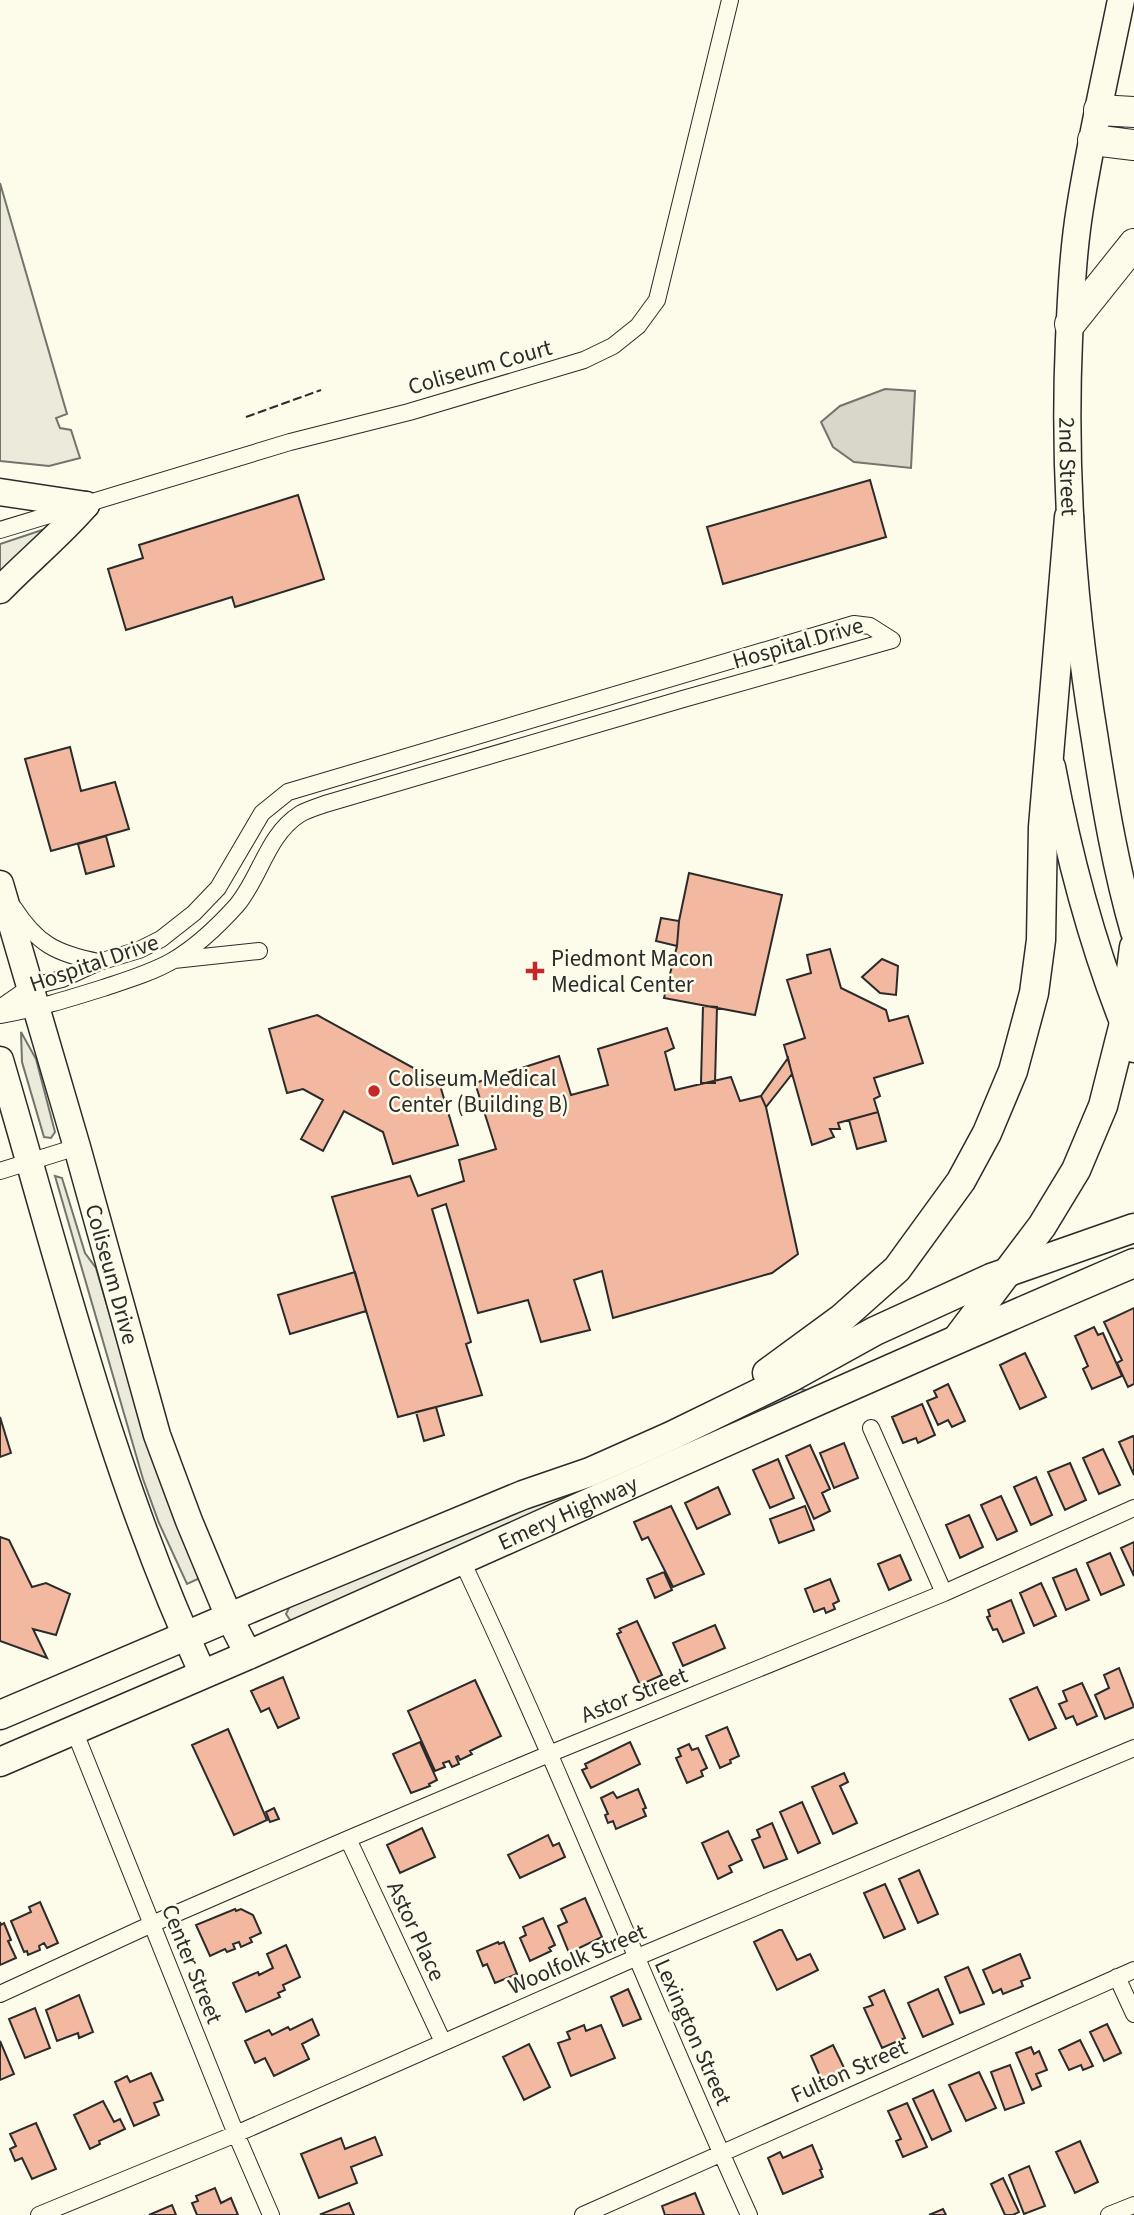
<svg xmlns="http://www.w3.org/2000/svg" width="1134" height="2215" viewBox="0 0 1134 2215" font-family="'Source Sans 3',sans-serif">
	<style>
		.green { fill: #ecebdb; stroke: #74746e; stroke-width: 2 }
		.parking { fill: #eceadb; stroke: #74746e; stroke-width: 2 }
		.water { fill: #d8d7c9; stroke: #74746e; stroke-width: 2 }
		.building { fill: #f2b8a0; stroke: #2b2b2b; stroke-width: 2 }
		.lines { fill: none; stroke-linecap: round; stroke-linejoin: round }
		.minor-casing { stroke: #2b2b2b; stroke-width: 18 }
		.primary-casing { stroke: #2b2b2b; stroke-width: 29 }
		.trunk-casing { stroke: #2b2b2b; stroke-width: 31 }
		.motorway-casing { stroke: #2b2b2b; stroke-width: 32 }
		.minor { stroke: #fdfbea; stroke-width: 16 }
		.primary { stroke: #fdfbea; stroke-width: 26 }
		.trunk { stroke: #fdfbea; stroke-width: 28 }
		.motorway { stroke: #fdfbea; stroke-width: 30 }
		.fence { stroke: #2b2b2b; stroke-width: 2; stroke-dasharray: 9 3.5; stroke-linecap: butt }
		.poi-dot { fill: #c62828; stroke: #fdfbea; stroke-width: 2.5 }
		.labels { text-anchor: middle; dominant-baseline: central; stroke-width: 5; stroke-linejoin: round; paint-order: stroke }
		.street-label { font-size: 23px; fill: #2b2b2b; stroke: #fdfbea }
		.poi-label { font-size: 23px; fill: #2b2b2b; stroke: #fdfbea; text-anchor: start }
	</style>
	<rect width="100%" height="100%" fill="#fdfbea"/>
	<path class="green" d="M60,524L0,580V544Z
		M21,1032L36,1059L55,1132L51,1138L44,1137L22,1062Z
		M55,1176L62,1178L85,1253L96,1268C127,1373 155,1478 200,1578L187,1584L159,1523L143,1479Z
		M792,1388L813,1391L292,1623L286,1614L290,1606Z"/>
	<path class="parking" d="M0,183L67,414L56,418L60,428L71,430L80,458L49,466L0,461Z"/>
	<path class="water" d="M885,389L915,391L911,468L854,462L833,447L821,422L840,406Z"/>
	<path class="building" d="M870,480L886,537L723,584L707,527Z
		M298,495L324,579L235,607L232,597L126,630L108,569L143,558L139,545Z
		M70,747L81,791L115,782L129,829L51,851L25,759Z
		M106,836L114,866L86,874L78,844Z
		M689,873L782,895L755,1015L664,998L677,946L679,921Z
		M661,918L679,921L677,946L656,941Z
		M830,949L841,988L886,1010L889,1021L908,1016L923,1063L874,1078L880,1096L874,1099L878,1112L838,1123L840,1129H830L834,1137L812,1145L784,1045L805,1038L787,980L811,973L807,955Z
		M882,959L898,966L896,995L880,993L862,977Z
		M703,1006L717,1007L715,1083H701Z
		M317,1015L439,1082L458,1145L393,1164L383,1132L344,1111L323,1151L301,1139L323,1100L303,1089L287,1093L269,1029Z
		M667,1028L674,1048L665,1052L675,1090L731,1077L740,1101L761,1096L766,1107L798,1254L772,1273L613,1318L602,1271L574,1280L590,1330L541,1342L528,1300L478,1313L446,1204L432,1209L471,1342L466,1344L482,1395L398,1417L332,1197L410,1176L418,1196L464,1181L459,1160L496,1149L475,1083L559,1056L571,1095L608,1085L598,1049Z
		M788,1058L792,1074L766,1107L761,1096Z
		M878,1112L886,1141L857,1149L849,1120Z
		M355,1272L366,1311L290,1334L278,1295Z
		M1134,1308V1384L1128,1387L1117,1363L1122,1360L1104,1322Z
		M1094,1327L1098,1335L1103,1333L1122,1376L1092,1389L1083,1369L1088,1366L1075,1336Z
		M1025,1353L1046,1397L1020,1409L1000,1365Z
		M948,1384L965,1421L952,1427L948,1420L938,1425L927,1401L937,1397L934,1391Z
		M922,1404L935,1435L918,1443L916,1438L903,1443L892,1417Z
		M436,1407L444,1435L424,1441L416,1412Z
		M0,1417L11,1453L0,1457Z
		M1133,1436L1134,1437V1475L1119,1442Z
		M844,1443L858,1478L834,1488L820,1453Z
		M810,1445L830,1489L822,1493L830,1511L814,1519L786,1456Z
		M1103,1449L1120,1485L1099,1494L1083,1458Z
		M778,1459L794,1498L770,1508L753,1470Z
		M1070,1463L1086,1500L1065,1510L1048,1472Z
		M1036,1477L1052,1515L1031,1525L1014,1487Z
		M718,1487L730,1514L697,1529L685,1503Z
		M1001,1496L1017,1531L997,1540L981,1505Z
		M671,1506L704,1574L673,1587L648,1537L642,1540L634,1522Z
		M805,1506L814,1530L779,1543L770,1519Z
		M969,1515L983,1547L960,1558L946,1525Z
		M0,1537L9,1540L32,1587L46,1583L70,1594L56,1635L33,1629L47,1658L0,1641Z
		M1134,1542V1576L1121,1548Z
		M1110,1553L1124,1585L1101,1595L1087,1563Z
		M900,1555L911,1580L889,1590L878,1564Z
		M1076,1569L1089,1600L1066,1610L1053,1578Z
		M664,1572L672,1590L655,1598L647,1579Z
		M830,1579L839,1601L833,1604L835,1609L826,1613L824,1608L814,1612L805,1589Z
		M1041,1583L1056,1616L1034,1626L1020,1593Z
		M1011,1600L1024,1633L1003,1642L997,1629L993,1630L987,1617L990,1616L988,1610Z
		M637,1621L662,1675L640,1685L617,1634L621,1632L619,1629Z
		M715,1625L725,1648L683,1666L673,1643Z
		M1119,1668L1134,1707L1105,1719L1095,1695L1109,1688L1104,1675Z
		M283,1677L299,1718L278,1728L269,1708L261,1712L251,1691Z
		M475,1680L501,1736L470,1751L472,1754L460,1760L458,1756L456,1757L459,1764L452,1767L449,1761L443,1763L445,1767L435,1771L408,1711Z
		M1082,1683L1097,1716L1077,1725L1073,1716L1066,1719L1059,1704L1067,1701L1063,1691Z
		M1037,1687L1056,1728L1029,1740L1010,1699Z
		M727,1727L739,1756L730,1760L731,1763L720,1768L706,1736Z
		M228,1729L267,1820L234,1835L192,1745Z
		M420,1742L437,1780L429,1784L430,1786L411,1793L393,1754Z
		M630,1742L640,1764L591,1788L582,1770L587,1768L585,1764Z
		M689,1744L692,1750L698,1748L707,1768L701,1771L703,1776L687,1783L676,1758L681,1756L678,1749Z
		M844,1773L848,1782L840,1786L857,1823L833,1834L812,1787Z
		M638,1789L646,1808L643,1809L646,1816L616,1829L613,1821L608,1823L605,1815L608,1814L601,1798L613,1792L617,1798Z
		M802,1802L820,1843L798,1853L780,1812Z
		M274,1808L279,1819L270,1822L266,1812Z
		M772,1823L787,1859L764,1868L752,1840L760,1837L757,1830Z
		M422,1828L435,1857L400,1873L387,1845Z
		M728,1831L742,1860L729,1866L732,1872L718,1879L702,1843Z
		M548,1835L553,1846L559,1843L565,1857L520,1878L508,1855Z
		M919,1870L938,1914L918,1923L899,1879Z
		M885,1884L905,1929L884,1938L864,1893Z
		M585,1898L602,1937L569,1953L558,1926L567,1922L561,1909Z
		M40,1902L58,1943L47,1948L44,1943L39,1946L40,1950L28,1955L27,1951L24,1952L11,1921L31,1912L29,1907Z
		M235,1909L236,1911L241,1909L253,1915L261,1933L250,1938L252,1942L241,1947L239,1942L233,1944L235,1949L227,1952L225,1949L210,1956L196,1925Z
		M543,1918L555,1945L549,1948L551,1951L530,1961L520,1938L526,1935L523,1927Z
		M0,1922L1,1925L4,1923L11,1940L8,1941L16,1958L0,1965Z
		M779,1930H782L797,1960L810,1954L818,1970L777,1990L754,1942Z
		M498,1942L499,1944L504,1942L517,1974L495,1983L487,1964L483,1966L477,1951Z
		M286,1945L300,1977L283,1985L285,1990L278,1993L280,1997L246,2012L233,1983L258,1972L259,1975L273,1968L267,1954Z
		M1020,1954L1030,1978L1021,1981L1023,1986L1003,1994L1001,1989L993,1993L983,1970Z
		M968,1967L984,2004L960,2013L945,1977Z
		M628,1989L641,2019L623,2026L611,1997Z
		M938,1989L953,2024L923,2037L908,2003Z
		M884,1990L905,2038L882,2048L864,2008L873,2005L869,1997Z
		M79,1995L93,2032L79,2038L78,2033L57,2041L46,2010Z
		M35,2008L50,2048L25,2058L9,2019Z
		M312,2019L319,2035L302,2044L309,2059L274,2076L265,2058L255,2063L245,2041L269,2030L272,2035L288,2027L290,2030Z
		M1107,2024L1121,2053L1104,2061L1090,2032Z
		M584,2025L586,2031L601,2025L615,2058L571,2076L558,2043L570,2039L567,2032Z
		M1080,2040L1093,2066L1083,2070L1081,2065L1069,2070L1059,2050Z
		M0,2041L14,2074L0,2080Z
		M529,2044L550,2087L524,2100L503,2057Z
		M833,2045L846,2072L823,2083L811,2056Z
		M1031,2047L1034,2054L1039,2051L1047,2070L1036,2074L1041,2086L1032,2090L1016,2053Z
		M1010,2065L1024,2103L1005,2110L991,2072Z
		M979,2072L996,2108L966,2121L949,2085Z
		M151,2073L163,2100L154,2103L159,2115L134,2126L115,2082L127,2076L130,2082Z
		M933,2090L951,2131L932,2140L913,2099Z
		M103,2101L114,2122L120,2119L125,2129L99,2141L100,2144L90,2149L74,2115Z
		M907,2103L927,2147L903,2157L896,2141L901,2139L888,2111Z
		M36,2123L56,2169L32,2179L22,2158L15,2161L10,2149L16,2146L10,2134Z
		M375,2137L382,2155L351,2167L357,2183L319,2198L301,2154L341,2138L345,2149Z
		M1080,2141L1098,2182L1075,2193L1056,2152Z
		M812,2145L822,2169L820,2170L823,2177L783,2194L768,2158L780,2152L783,2158Z
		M1029,2166L1045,2206L1024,2214L1009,2175Z
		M1003,2178L1019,2212L1013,2215H1005L991,2184Z
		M215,2188L221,2203L231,2198L238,2215H197L192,2203L198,2201L196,2196Z
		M695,2193L704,2215H665L662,2206Z
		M349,2203L354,2215H322L321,2214Z
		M172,2205L176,2215H149Z
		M943,2209L946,2215H929Z"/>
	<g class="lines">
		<defs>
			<path id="minor" d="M0,530L290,442L409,412L584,360L613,346L638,326L657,300L730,0
				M14,908C37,944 57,954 99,962
				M174,960L259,951
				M0,1008L30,987L62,979L99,962L139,950L161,939L194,913L218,888L262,813L288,792L854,624L870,626L892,640
				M0,1015C36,1009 68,999 103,988C127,980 151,973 172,961C196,947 219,925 237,905C261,876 267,835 300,814C307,810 317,807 325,804L683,699L892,640
				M0,1171L77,1147
				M871,1428L944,1593
				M461,1559C563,1774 650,1997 749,2215
				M74,1730L236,2134L271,2215
				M348,1839L443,2042
				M1117,1977L1134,2014
				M0,1994L152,1924L348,1839L549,1754L944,1593L1134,1508
				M39,2215L236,2134L635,1958L1134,1748
				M583,2215L1134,1970
				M1109,2215L1134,2205"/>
			<g id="primary">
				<path id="s1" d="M1121,0C1107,69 1091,138 1080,208C1073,251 1071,296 1069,340C1063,475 1073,607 1095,740C1105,805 1116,869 1134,932"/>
				<path d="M0,492L86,505"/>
				<path d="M0,590C28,561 59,536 86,505"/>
				<path d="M1052,767C1070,863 1096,959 1134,1049"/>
				<path id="s2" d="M0,884L77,1147L157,1435L189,1521L229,1617L248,1654"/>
				<path d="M0,1060C61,1267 112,1478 203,1674"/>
			</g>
			<g id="trunk">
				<path d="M957,1339L1042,1226L1076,1170L1103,1106L1124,1023L1134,947"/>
				<path d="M767,1373L842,1318L897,1269L961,1181L987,1133L1013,1071L1034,993L1041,940L1043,827L1069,517"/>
				<path d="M0,1715L284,1594L523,1495L590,1472L671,1436L790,1378L875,1331L991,1278L1134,1228"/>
				<path id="s3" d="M0,1762C82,1726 164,1692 246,1656C542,1525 836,1390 1134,1263"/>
			</g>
			<path id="motorway" d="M1099,110L1134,112
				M1093,140L1134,145
				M1070,324L1134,244"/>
		</defs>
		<use href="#minor" class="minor-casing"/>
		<use href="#primary" class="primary-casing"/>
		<use href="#trunk" class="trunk-casing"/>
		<use href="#motorway" class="motorway-casing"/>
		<use href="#minor" class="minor"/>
		<use href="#primary" class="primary"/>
		<use href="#trunk" class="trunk"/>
		<use href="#motorway" class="motorway"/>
		<path class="fence" d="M246,417L321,390"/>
	</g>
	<g class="poi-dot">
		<path d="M531.5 960.5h7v7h7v7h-7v7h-7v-7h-7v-7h7z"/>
		<circle cx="374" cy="1091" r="7"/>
	</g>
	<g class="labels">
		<g class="street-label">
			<text transform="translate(480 367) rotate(-16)">Coliseum Court</text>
			<text stroke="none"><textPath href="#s1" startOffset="471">2nd Street</textPath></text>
			<text transform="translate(798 643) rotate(-16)">Hospital Drive</text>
			<text transform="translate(94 963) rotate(-19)">Hospital Drive</text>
			<text stroke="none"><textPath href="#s2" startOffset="406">Coliseum Drive</textPath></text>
			<text stroke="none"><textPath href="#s3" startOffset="620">Emery Highway</textPath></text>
			<text transform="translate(634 1695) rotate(-22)">Astor Street</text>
			<text transform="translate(416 1931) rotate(65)">Astor Place</text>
			<text transform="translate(577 1959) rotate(-23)">Woolfolk Street</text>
			<text transform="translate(192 1964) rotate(68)">Center Street</text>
			<text transform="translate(693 2032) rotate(66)">Lexington Street</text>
			<text transform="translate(849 2071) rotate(-24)">Fulton Street</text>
		</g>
		<g class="poi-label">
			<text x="551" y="958">Piedmont Macon<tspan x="551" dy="26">Medical Center</tspan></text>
			<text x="388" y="1078">Coliseum Medical<tspan x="388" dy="26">Center (Building B)</tspan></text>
		</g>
	</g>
</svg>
